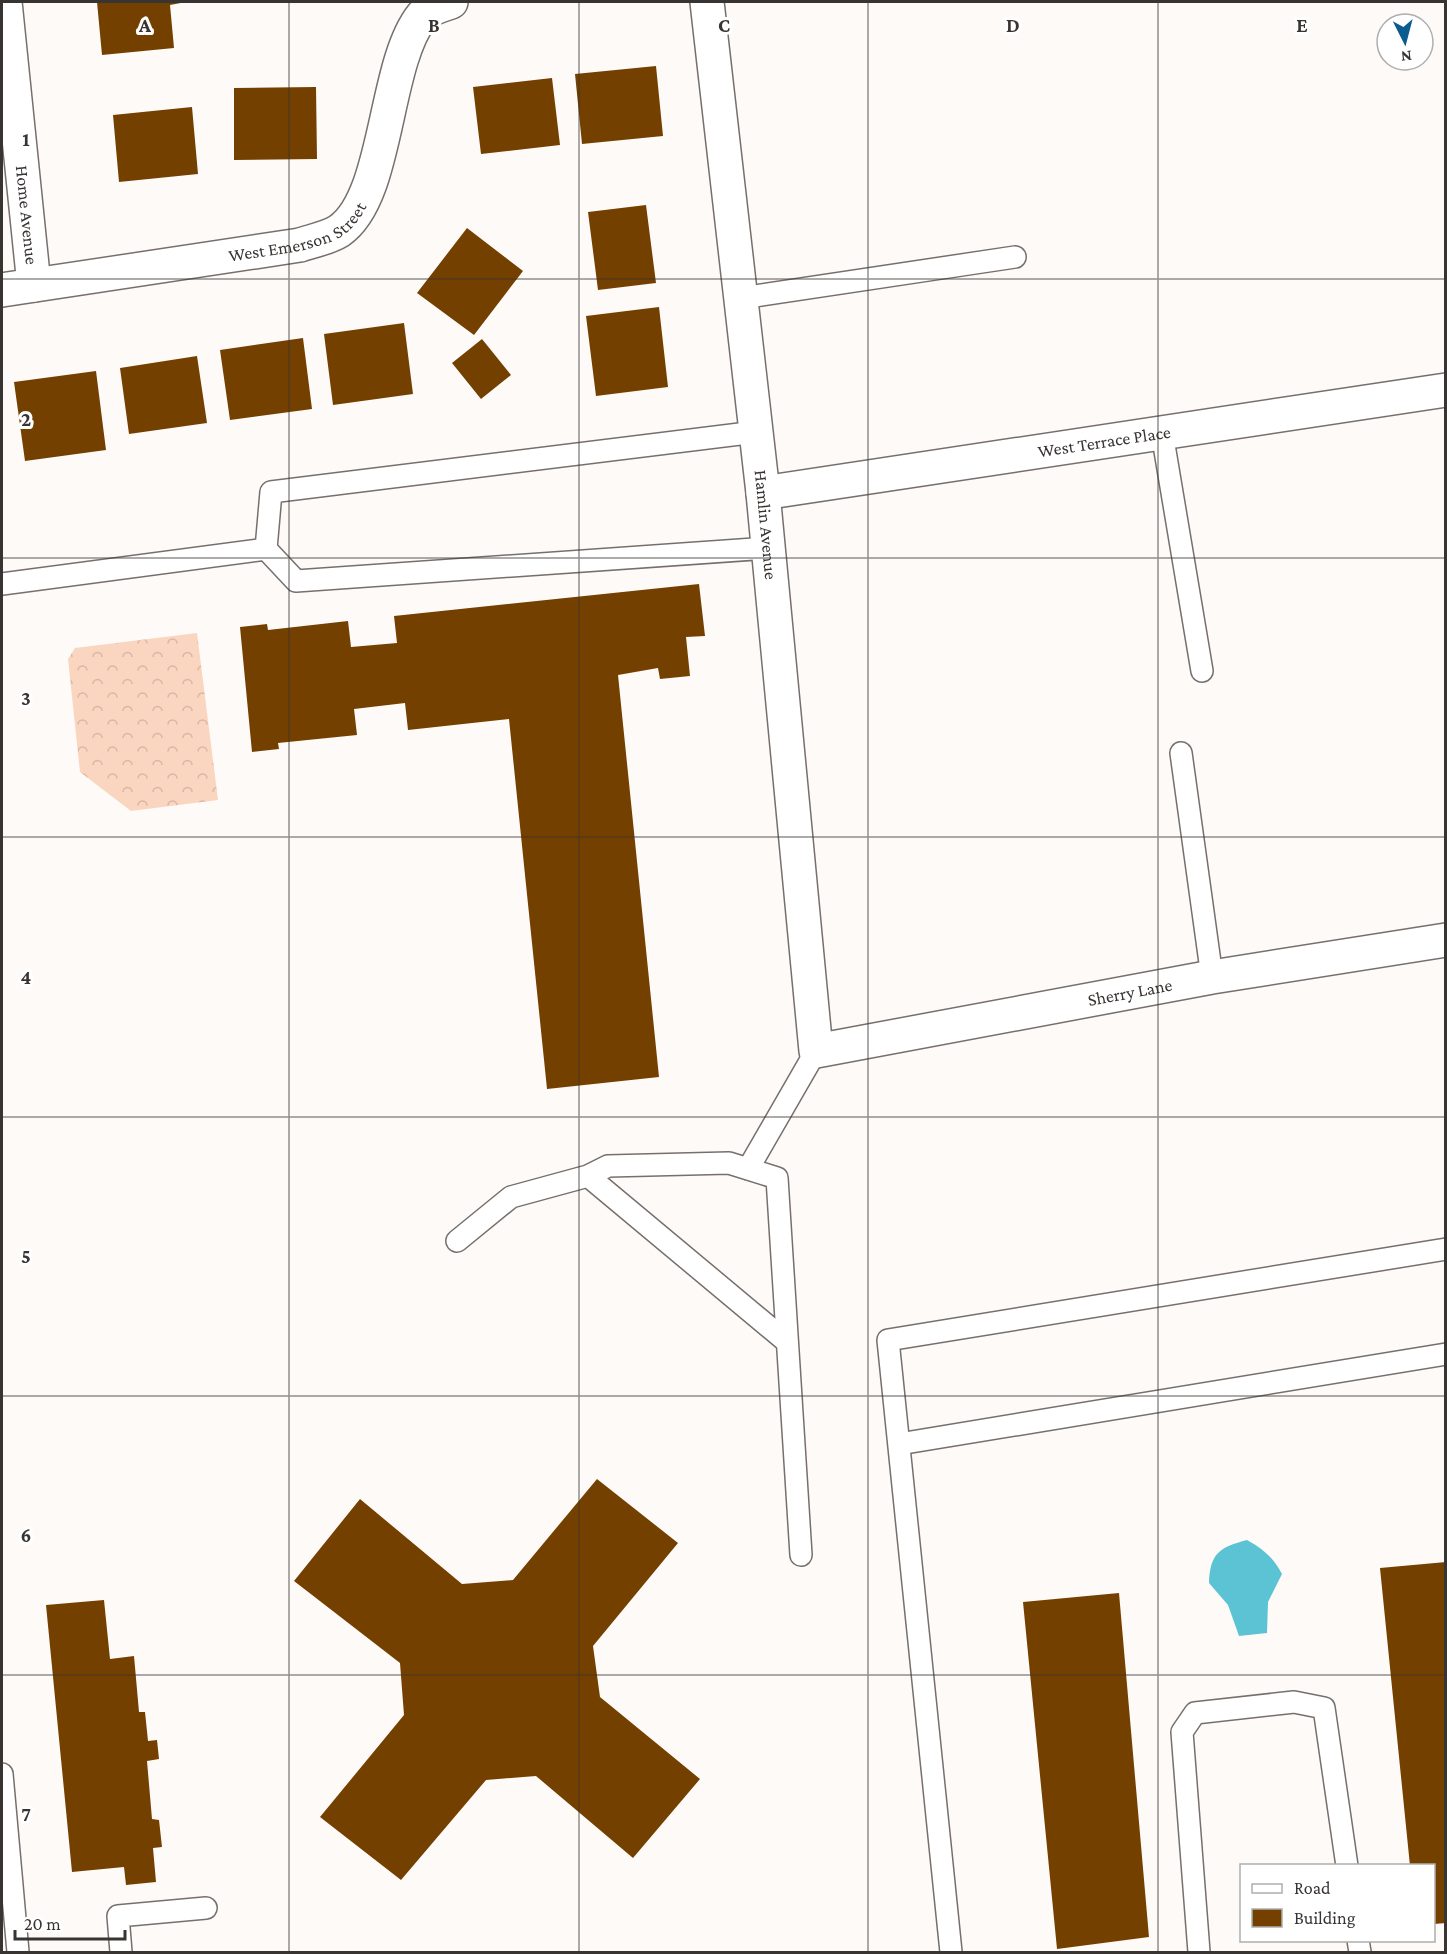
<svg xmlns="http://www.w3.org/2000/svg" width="1447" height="1954" viewBox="0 0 1447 1954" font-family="'Crimson Pro',serif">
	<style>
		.forest { fill: url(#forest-crowns) }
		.water { fill: #5cc3d4 }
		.building { fill: #744000 }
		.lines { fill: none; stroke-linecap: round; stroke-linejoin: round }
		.lane-casing { stroke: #776f6b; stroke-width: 24 }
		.street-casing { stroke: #776f6b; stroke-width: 36 }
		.lane { stroke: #fff; stroke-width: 21 }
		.street { stroke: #fff; stroke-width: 33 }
		.grid { fill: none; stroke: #383432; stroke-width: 1.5; stroke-opacity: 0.55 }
		.labels { text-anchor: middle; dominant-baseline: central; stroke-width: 6; stroke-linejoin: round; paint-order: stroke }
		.street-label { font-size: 18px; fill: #383432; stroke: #fff }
		.grid-label { font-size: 20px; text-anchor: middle; font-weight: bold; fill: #383432; stroke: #fff; stroke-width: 6; stroke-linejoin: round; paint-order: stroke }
	</style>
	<defs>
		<pattern id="forest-crowns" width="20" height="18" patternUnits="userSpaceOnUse" patternTransform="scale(1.5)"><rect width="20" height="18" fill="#fad5c0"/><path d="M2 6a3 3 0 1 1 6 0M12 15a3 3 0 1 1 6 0" fill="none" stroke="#d7b7a5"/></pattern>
	</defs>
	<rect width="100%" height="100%" fill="#fefaf8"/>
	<path class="forest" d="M197,633L218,800L131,811L80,772L68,659L75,648Z"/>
	<path class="water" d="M1247,1540C1263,1549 1273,1557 1282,1574L1268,1602L1267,1633L1239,1636L1228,1605L1209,1583C1210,1553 1220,1547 1247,1540Z"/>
	<path class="building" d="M97,2H186L170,5L174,48L102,55Z
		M656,66L663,136L582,144L575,74Z
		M552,78L560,145L481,154L473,87Z
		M316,87L317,159L234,160V88Z
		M192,107L198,174L119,182L113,115Z
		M646,205L656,283L598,290L588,212Z
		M467,228L523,271L474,335L417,293Z
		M659,307L668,387L596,396L586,316Z
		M404,323L413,394L333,405L324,334Z
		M303,338L312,409L230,420L220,350Z
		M482,339L511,375L481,399L452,363Z
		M197,356L207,423L129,434L120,368Z
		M96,371L106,450L25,461L14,382Z
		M699,584L705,636L686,637L690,676L660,679L658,668L618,675L659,1077L547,1089L509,719L408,730L405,703L354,709L357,735L278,743L279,749L252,752L240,627L267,624L268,630L348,621L351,647L397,643L394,616Z
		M597,1479L678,1543L593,1646L600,1697L700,1779L633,1858L536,1776L486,1780L401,1880L320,1817L404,1715L400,1663L294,1581L360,1499L462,1584L513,1580Z
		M1446,1562V1923L1434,1924V1866H1410L1380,1568Z
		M1119,1593L1149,1937L1057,1949L1023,1602Z
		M104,1600L110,1659L134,1656L139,1712H145L148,1741L157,1740L159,1759L147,1761L152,1819L159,1820L162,1847L153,1848L156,1882L126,1885L124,1867L72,1872L46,1605Z"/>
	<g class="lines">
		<defs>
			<path id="lane" d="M741,298L1015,257
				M756,432L271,492L266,549L296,581L769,548
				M1162,433L1202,671
				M2,584L266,549
				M1181,753L1212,977
				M748,1169L816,1051
				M588,1176L787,1342
				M457,1241L511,1197L588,1176L608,1166L729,1163L777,1178L801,1555
				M899,1444L1446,1354
				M2,1774L18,1952
				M1358,1940L1360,1952
				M121,1952L118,1916L206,1908
				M951,1952L888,1340L1446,1249
				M1199,1952L1182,1732L1195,1713L1294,1702L1324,1708L1347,1866"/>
			<g id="street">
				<path id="s1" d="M5,2L34,285"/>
				<path id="s2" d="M707,2L763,493L816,1051L1212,977L1446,940"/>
				<path id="s3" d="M2,290L300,245C312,241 328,238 339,231C389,197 383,65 422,16C428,9 442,5 451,2"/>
				<path id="s4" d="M763,493L1446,390"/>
			</g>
		</defs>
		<use href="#lane" class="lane-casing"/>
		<use href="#street" class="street-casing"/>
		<use href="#lane" class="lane"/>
		<use href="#street" class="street"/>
	</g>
	<path class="grid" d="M289,2V1952M579,2V1952M868,2V1952M1158,2V1952M2,279H1446M2,558H1446M2,837H1446M2,1117H1446M2,1396H1446M2,1675H1446"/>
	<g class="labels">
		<g class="street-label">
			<text stroke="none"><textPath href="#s1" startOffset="214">Home Avenue</textPath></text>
			<text stroke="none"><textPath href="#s3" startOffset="304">West Emerson Street</textPath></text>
			<text stroke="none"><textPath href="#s4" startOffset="345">West Terrace Place</textPath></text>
			<text stroke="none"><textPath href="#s2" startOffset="526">Hamlin Avenue</textPath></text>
			<text stroke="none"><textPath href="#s2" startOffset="1374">Sherry Lane</textPath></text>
		</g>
	</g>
	<g class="grid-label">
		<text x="145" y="32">A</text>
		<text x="434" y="32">B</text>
		<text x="724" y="32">C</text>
		<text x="1013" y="32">D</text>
		<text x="1302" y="32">E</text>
		<text x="26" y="146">1</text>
		<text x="26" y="426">2</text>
		<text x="26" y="705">3</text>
		<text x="26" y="984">4</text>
		<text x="26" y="1263">5</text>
		<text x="26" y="1542">6</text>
		<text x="26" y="1821">7</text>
	</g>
	<rect width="1447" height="1954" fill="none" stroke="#383432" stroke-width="6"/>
	<rect x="1240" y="1864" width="195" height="78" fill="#ffffff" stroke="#afaead" stroke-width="1.5"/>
	<rect x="1252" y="1884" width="30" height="9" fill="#ffffff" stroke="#afaead" stroke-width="1.5"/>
	<text x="1294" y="1894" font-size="18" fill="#383432">Road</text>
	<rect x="1252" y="1909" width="30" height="18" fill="#744000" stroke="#afaead" stroke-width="1.5"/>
	<text x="1294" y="1924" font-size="18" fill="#383432">Building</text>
	<g transform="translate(1405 42) rotate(174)"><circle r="28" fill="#ffffff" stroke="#afaead" stroke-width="1.5"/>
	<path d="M0-4.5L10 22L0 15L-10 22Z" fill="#0a5b8e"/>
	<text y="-9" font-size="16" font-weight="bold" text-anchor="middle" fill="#383432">N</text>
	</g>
	<path d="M15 1930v9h110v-9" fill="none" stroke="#383432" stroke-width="3"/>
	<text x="24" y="1930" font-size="18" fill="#383432" stroke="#ffffff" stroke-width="4.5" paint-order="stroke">20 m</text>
</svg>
